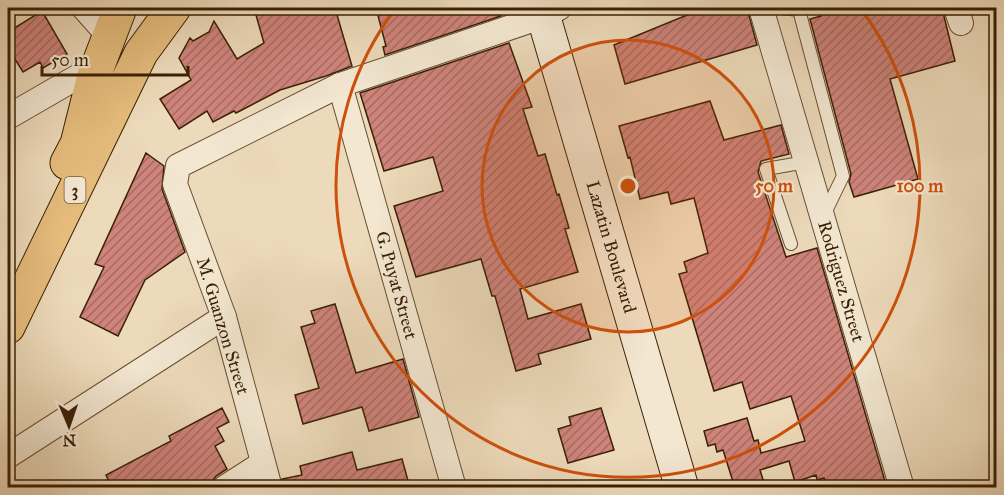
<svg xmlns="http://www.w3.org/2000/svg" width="1004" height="495" viewBox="0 0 1004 495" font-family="'IM FELL Great Primer',serif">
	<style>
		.building { fill: url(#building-hatch); stroke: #3b2004; stroke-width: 1.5 }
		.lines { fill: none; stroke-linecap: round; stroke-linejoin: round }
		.service-casing { stroke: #684e32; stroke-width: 14 }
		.minor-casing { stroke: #684e32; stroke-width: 26 }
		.secondary-casing { stroke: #3b2004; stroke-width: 35 }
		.trunk-casing { stroke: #3b2004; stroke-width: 35 }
		.service { stroke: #f3e7d2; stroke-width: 12 }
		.minor { stroke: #f3e7d2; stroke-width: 24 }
		.secondary { stroke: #f3e7d2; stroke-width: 33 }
		.trunk { stroke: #e6bd7d; stroke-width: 33 }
		.ring { fill: none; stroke: #ce500b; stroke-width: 3 }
		.labels { text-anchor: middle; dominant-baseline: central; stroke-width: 4.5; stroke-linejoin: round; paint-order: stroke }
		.shield { fill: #f3e7d2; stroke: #725c42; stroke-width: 1.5 }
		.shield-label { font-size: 16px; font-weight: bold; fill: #3b2004 }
		.street-label { font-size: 18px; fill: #3b2004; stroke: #f3e7d2 }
		.centre { fill: #ce500b; stroke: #f3e7d2; stroke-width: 3 }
		.ring-label { font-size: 18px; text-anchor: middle; font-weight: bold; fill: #ce500b; stroke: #f3e7d2; stroke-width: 4.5; stroke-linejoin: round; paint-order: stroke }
	</style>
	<defs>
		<pattern id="building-hatch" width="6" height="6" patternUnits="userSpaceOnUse" patternTransform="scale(1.5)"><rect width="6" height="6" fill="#ce837b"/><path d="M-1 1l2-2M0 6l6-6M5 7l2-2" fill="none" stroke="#a86b63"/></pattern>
	</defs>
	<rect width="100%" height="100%" fill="#eddaba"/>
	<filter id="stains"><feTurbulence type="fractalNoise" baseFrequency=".00333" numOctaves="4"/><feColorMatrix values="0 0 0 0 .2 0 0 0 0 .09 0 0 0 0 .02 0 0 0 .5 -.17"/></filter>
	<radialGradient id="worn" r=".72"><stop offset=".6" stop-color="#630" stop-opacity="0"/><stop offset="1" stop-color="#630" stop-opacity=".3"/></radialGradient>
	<path class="building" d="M254,8H335L352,66L326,76L280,90L236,113L234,111L213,122L207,111L179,129L160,99L191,80L179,58L190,38L193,41L209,32L214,21L237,59L264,43Z
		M376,8H499L501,16L385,55L383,47L386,46Z
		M704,8H747L757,45L625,84L614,45Z
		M818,8H942L955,61L890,79L918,179L854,197L849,182L851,174L810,19L821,16Z
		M42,11L67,54L43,68L40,62L23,72L8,48V32Z
		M509,43L532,107L523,109L538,156L545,154L557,195L559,194L569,228L565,229L578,272L520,289L528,319L581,304L591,339L538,354L541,364L516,371L495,296H492L481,259L416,277L394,206L443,191L433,157L384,171L360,93Z
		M710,101L724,140L781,125L789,154L761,161L758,172L786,257L817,248L887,488H827L824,478L817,480L816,475L795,482L789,461L760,470L764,483L747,488H735L723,450L717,452L715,444L708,446L704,431L747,418L754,441L758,440L761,453L805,441L791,396L750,409L742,382L714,391L679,274L687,272L684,262L708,253L694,198L671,204L668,192L640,199L630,157L628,158L619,126Z
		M146,153L164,166L162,189L185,252L145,280L118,336L80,317L104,267L95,264Z
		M335,304L356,373L403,359L419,417L369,431L362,407L303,424L295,395L319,388L301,327L315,323L311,311Z
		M222,408L229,422L217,428L224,441L215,446L227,469L216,476L211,483L202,488H112L106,475L171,441L169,436Z
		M601,408L614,450L568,463L558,429L571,425L569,417Z
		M352,452L357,470L402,459L410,488H284L282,479L302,475L300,466Z"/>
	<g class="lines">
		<defs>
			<path id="service" d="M782,8L799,10L843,176L824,215
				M791,244L766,169L806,162"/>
			<g id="minor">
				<path d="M84,8L108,35"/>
				<path id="s1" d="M761,8L902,488"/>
				<path d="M956,8L961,23"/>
				<path id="s2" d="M340,85L454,488"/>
				<path d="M8,117L79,76H94"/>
				<path d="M8,456L224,317"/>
				<path d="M224,488L263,463"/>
				<path d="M270,488L224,317L175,184L178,166L340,85L544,16L559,8"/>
			</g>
			<g id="secondary">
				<path id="s3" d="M541,8L682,488"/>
			</g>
			<path id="trunk" d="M67,163L77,144L94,76L120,8
				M8,327L141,53L174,8"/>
		</defs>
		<use href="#service" class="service-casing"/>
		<use href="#minor" class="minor-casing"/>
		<use href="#secondary" class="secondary-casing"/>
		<use href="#trunk" class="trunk-casing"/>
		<use href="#service" class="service"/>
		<use href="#minor" class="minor"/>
		<use href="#secondary" class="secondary"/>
		<use href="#trunk" class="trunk"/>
	</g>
	<circle cx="628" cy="186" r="146" fill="#ce500b" fill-opacity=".12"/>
	<g class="ring">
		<circle cx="628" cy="186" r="146"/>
		<path d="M860 8A292 292 0 1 1 396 8"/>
	</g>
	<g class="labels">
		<rect class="shield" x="64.5" y="177" width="21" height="26" rx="4.5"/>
		<g class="shield-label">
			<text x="75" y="190">3</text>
		</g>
		<g class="street-label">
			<text stroke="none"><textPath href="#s3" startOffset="249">Lazatin Boulevard</textPath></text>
			<text stroke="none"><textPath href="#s1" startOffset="285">Rodriguez Street</textPath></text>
			<text stroke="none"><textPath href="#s2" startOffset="208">G. Puyat Street</textPath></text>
			<text transform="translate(223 326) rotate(73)">M. Guanzon Street</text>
		</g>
	</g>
	<circle cx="628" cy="186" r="9" class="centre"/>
	<g class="ring-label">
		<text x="774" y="192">50 m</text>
		<text x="920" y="192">100 m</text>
	</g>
	<rect width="1004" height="495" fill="none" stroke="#eddaba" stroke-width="30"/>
	<rect x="9" y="9" width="986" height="477" fill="none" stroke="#3b2004" stroke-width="3"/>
	<rect x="15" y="15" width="974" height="465" fill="none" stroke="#3b2004" stroke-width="1.5"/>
	<g transform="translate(69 426) rotate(178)" stroke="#f3e7d2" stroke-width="4.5" paint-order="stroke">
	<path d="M0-4.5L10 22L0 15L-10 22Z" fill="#3b2004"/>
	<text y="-9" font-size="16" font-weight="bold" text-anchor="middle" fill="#3b2004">N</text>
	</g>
	<path d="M42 66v9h146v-9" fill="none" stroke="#3b2004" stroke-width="3"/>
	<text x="51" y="66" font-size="18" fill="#3b2004" stroke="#f3e7d2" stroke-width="4.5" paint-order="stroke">50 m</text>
	<rect width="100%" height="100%" filter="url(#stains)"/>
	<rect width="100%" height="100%" fill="url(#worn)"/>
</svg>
